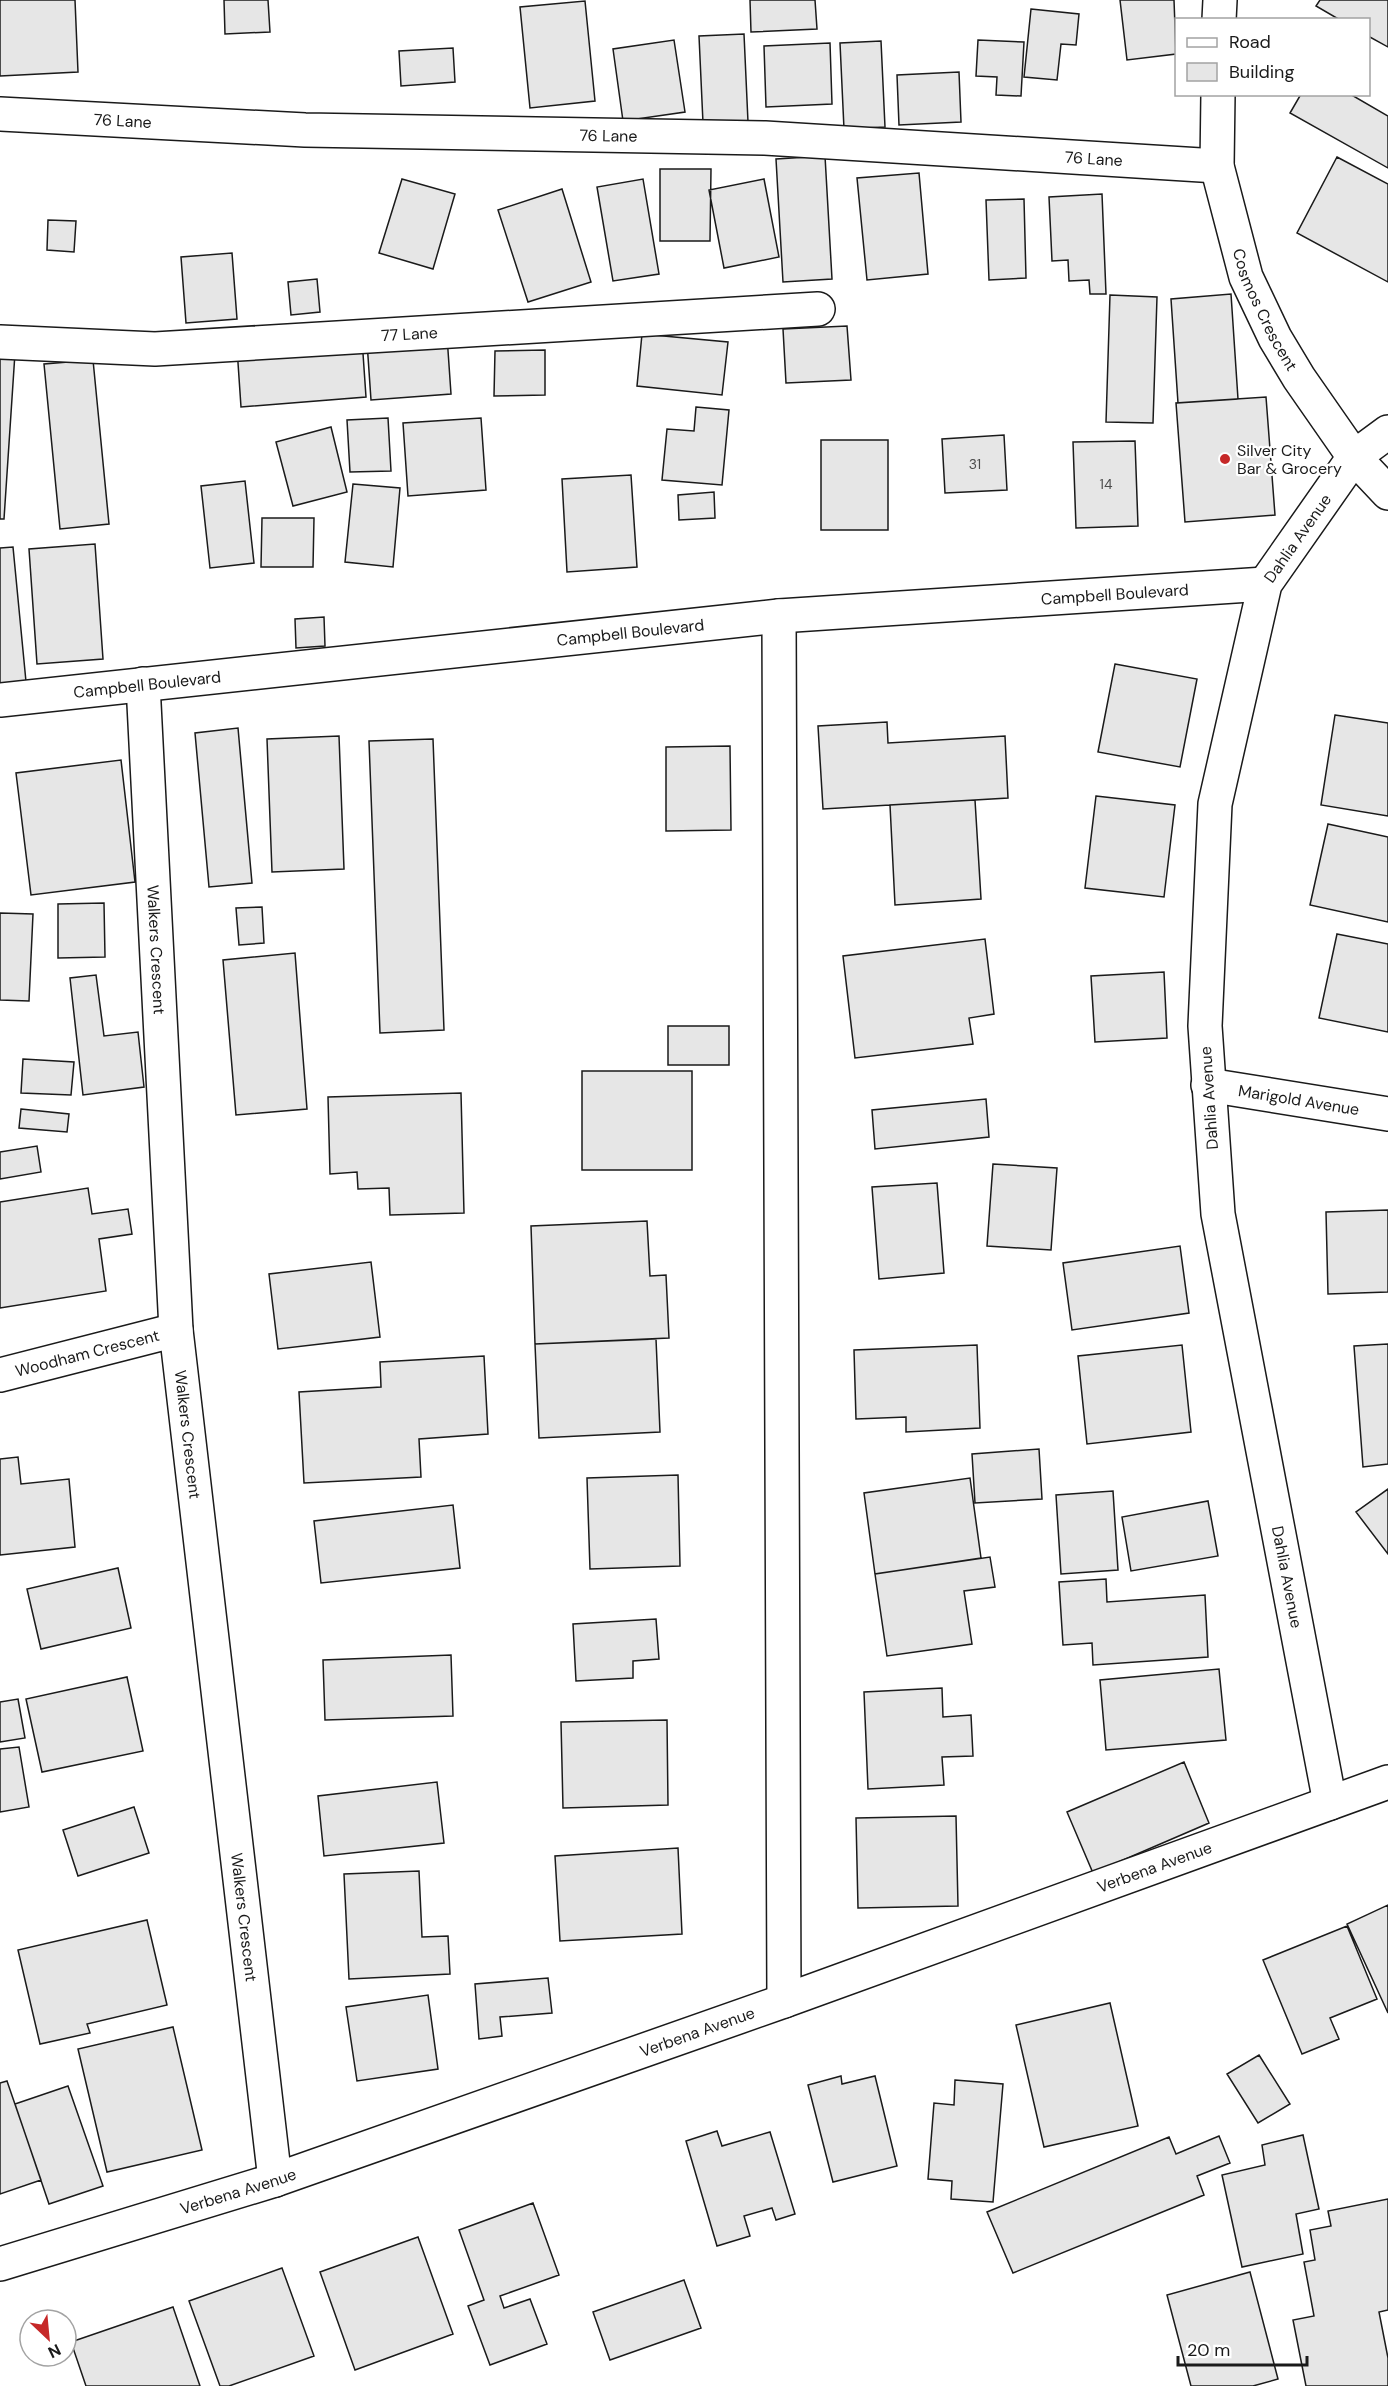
<svg xmlns="http://www.w3.org/2000/svg" width="1388" height="2386" viewBox="0 0 1388 2386" font-family="'DM Sans',sans-serif">
	<style>
		.building { fill: #e6e6e6; stroke: #1a1a1a; stroke-width: 1.5 }
		.lines { fill: none; stroke-linecap: round; stroke-linejoin: round }
		.minor-casing { stroke: #1a1a1a; stroke-width: 36 }
		.minor { stroke: #fff; stroke-width: 33 }
		.poi-dot { fill: #c62828; stroke: #fff; stroke-width: 2 }
		.labels { text-anchor: middle; dominant-baseline: central; stroke-width: 4.5; stroke-linejoin: round; paint-order: stroke }
		.number-label { font-size: 14px; fill: #4d4d4d }
		.street-label { font-size: 16px; fill: #1a1a1a; stroke: #fff }
		.poi-label { font-size: 16px; fill: #1a1a1a; stroke: #fff; text-anchor: start }
	</style>
	<rect width="100%" height="100%" fill="#fff"/>
	<path class="building" d="M0,0H75L78,72L0,76Z
		M224,0H268L270,32L225,34Z
		M750,0H815L817,29L751,32Z
		M1120,0H1174L1176,54L1127,60Z
		M1320,0H1388V47L1368,36V20H1340L1316,6Z
		M585,1L595,101L530,108L520,7Z
		M1031,9L1079,14L1076,45L1061,44L1057,80L1024,77Z
		M744,34L748,122L703,123L699,36Z
		M674,40L685,112L623,121L613,49Z
		M978,40L1024,42L1021,96L996,95L997,77L976,76Z
		M881,41L885,127L844,129L840,43Z
		M830,43L832,104L766,107L764,46Z
		M453,48L455,82L401,86L399,51Z
		M959,72L961,122L899,125L897,75Z
		M1301,94H1350L1388,116V168L1290,113Z
		M825,156L832,279L783,282L776,159Z
		M1337,157L1388,184V282L1297,233Z
		M660,169H711L710,241H660Z
		M919,173L928,274L867,280L857,178Z
		M402,179L455,194L433,269L379,253Z
		M643,179L659,274L613,281L597,187Z
		M764,179L779,257L724,268L709,190Z
		M562,189L591,282L528,302L498,210Z
		M1102,194L1106,294H1090L1089,280L1069,281L1068,260L1052,261L1049,197Z
		M1024,199L1026,278L989,280L986,200Z
		M48,220L76,221L74,252L47,250Z
		M232,253L237,319L186,323L181,257Z
		M317,279L320,312L291,315L288,282Z
		M1231,294L1238,399L1178,403L1171,299Z
		M1110,295L1157,297L1153,423L1106,422Z
		M847,326L851,380L786,383L783,329Z
		M642,334L728,342L722,395L637,386Z
		M447,336L451,394L371,400L367,342Z
		M362,339L366,397L241,407L237,348Z
		M545,350V395L494,396L495,351Z
		M0,352L15,353L4,519H0Z
		M93,360L109,524L60,529L44,364Z
		M1266,397L1275,515L1185,522L1176,403Z
		M696,407L729,410L722,485L662,480L667,429L694,431Z
		M388,418L391,471L350,472L347,420Z
		M481,418L486,490L408,496L403,423Z
		M331,427L347,492L293,506L276,442Z
		M1004,435L1007,490L945,493L942,439Z
		M821,440H888V530H821Z
		M1135,441L1138,526L1076,528L1073,442Z
		M631,475L637,567L567,572L562,479Z
		M245,481L254,563L210,568L201,486Z
		M353,484L400,488L393,567L345,562Z
		M714,492L715,518L679,520L678,495Z
		M262,518H314L313,567H261Z
		M95,544L103,659L37,664L29,549Z
		M13,547L27,692L0,695V548Z
		M324,617L325,646L296,648L295,619Z
		M1115,664L1197,679L1180,767L1098,752Z
		M1335,715L1388,723V816L1321,805Z
		M887,722L888,743L1005,736L1008,798L823,809L818,726Z
		M238,728L252,883L209,887L195,733Z
		M339,736L344,869L272,872L267,739Z
		M433,739L444,1030L380,1033L369,741Z
		M730,746L731,830L666,831V747Z
		M121,760L135,882L31,895L16,773Z
		M1096,796L1175,805L1164,897L1085,888Z
		M975,800L981,899L895,905L890,805Z
		M1328,824L1388,837V922L1310,905Z
		M104,903L105,957L58,958V904Z
		M262,907L264,943L239,945L236,908Z
		M0,913L33,914L29,1001L0,1000Z
		M1337,934L1388,944V1032L1319,1018Z
		M985,939L994,1014L969,1018L973,1044L855,1058L843,956Z
		M295,953L307,1109L236,1115L223,960Z
		M1164,972L1167,1038L1095,1042L1091,976Z
		M96,975L104,1036L138,1032L144,1087L83,1095L70,978Z
		M668,1026H729V1065H668Z
		M23,1059L74,1062L71,1095L21,1093Z
		M582,1071H692V1170H582Z
		M461,1093L464,1213L390,1215L389,1188L358,1189L357,1172L330,1174L328,1097Z
		M986,1099L989,1137L875,1149L872,1110Z
		M21,1109L69,1114L67,1132L19,1128Z
		M37,1146L41,1172L0,1179V1152Z
		M993,1164L1057,1168L1051,1250L987,1246Z
		M937,1183L944,1273L879,1279L872,1187Z
		M88,1188L92,1214L128,1209L132,1234L99,1239L106,1291L0,1308V1202Z
		M1388,1210V1292L1328,1294L1326,1212Z
		M647,1221L650,1276L666,1275L669,1338L535,1344L531,1226Z
		M1180,1246L1189,1313L1072,1330L1063,1263Z
		M371,1262L380,1337L278,1349L269,1274Z
		M656,1339L660,1432L539,1438L535,1344Z
		M1388,1344V1464L1363,1467L1354,1346Z
		M977,1345L980,1428L906,1432V1417L856,1419L854,1350Z
		M1182,1345L1191,1432L1087,1444L1078,1356Z
		M484,1356L488,1434L419,1439L421,1477L304,1483L299,1392L381,1387L380,1362Z
		M1039,1449L1042,1499L975,1503L972,1454Z
		M18,1457L21,1484L69,1479L75,1547L0,1555V1459Z
		M678,1475L680,1566L590,1569L587,1478Z
		M970,1478L981,1558L875,1574L864,1493Z
		M1388,1489V1554L1356,1512Z
		M1113,1491L1118,1570L1061,1574L1056,1495Z
		M1208,1501L1218,1556L1131,1571L1122,1517Z
		M453,1505L460,1568L321,1583L314,1521Z
		M990,1557L995,1587L964,1591L972,1644L887,1656L875,1574Z
		M118,1568L131,1628L41,1649L27,1589Z
		M1106,1579L1107,1602L1205,1595L1208,1657L1093,1665L1092,1643L1063,1645L1059,1582Z
		M656,1619L659,1659L633,1661V1678L576,1681L573,1624Z
		M451,1655L453,1716L325,1720L323,1660Z
		M1219,1669L1226,1740L1106,1750L1100,1680Z
		M127,1677L143,1751L42,1772L26,1699Z
		M942,1688L943,1717L971,1715L973,1756L942,1757L944,1785L868,1789L864,1692Z
		M18,1699L25,1738L0,1742V1702Z
		M667,1720L668,1805L563,1808L561,1722Z
		M19,1747L29,1807L0,1812V1749Z
		M1184,1762L1209,1823L1093,1873L1067,1812Z
		M437,1782L444,1843L324,1856L318,1796Z
		M134,1807L149,1853L78,1876L63,1830Z
		M956,1816L958,1906L858,1908L856,1818Z
		M678,1848L682,1934L560,1941L555,1856Z
		M419,1871L422,1937L448,1936L450,1974L349,1979L344,1874Z
		M1388,1905V2013L1347,1924Z
		M147,1920L167,2005L87,2024L90,2033L40,2044L18,1950Z
		M1347,1926L1377,1999L1330,2018L1339,2039L1302,2054L1263,1960Z
		M548,1978L552,2013L500,2017L502,2036L479,2039L475,1984Z
		M428,1995L438,2069L357,2081L346,2007Z
		M1110,2003L1138,2126L1044,2147L1016,2025Z
		M173,2027L202,2150L107,2172L78,2049Z
		M1259,2055L1290,2104L1258,2123L1227,2074Z
		M841,2076L842,2084L875,2076L897,2166L833,2182L808,2085Z
		M955,2080L1003,2084L993,2202L951,2199L952,2181L928,2179L934,2103L954,2105Z
		M7,2081L41,2180L0,2194V2083Z
		M68,2086L103,2186L49,2204L15,2104Z
		M717,2131L722,2146L770,2132L795,2214L776,2220L772,2208L744,2216L750,2236L717,2246L686,2141Z
		M1303,2135L1319,2209L1296,2214L1303,2254L1242,2267L1222,2175L1265,2165L1262,2145Z
		M1219,2136L1230,2163L1197,2176L1204,2195L1013,2273L987,2212L1169,2137L1176,2154Z
		M1388,2199V2310L1379,2312L1388,2358V2386H1306L1293,2320L1314,2316L1304,2262L1315,2260L1310,2230L1331,2226L1328,2211Z
		M533,2203L559,2275L500,2296L504,2308L530,2299L547,2344L490,2365L468,2306L484,2300L459,2230Z
		M418,2237L453,2334L355,2370L320,2272Z
		M282,2268L314,2356L229,2386H220L189,2301Z
		M1250,2272L1278,2379L1253,2386H1191L1167,2295Z
		M684,2280L701,2328L610,2360L593,2312Z
		M173,2307L200,2386H86L71,2342Z"/>
	<g class="lines">
		<defs>
			<g id="minor">
				<path d="M1219,20L1220,0"/>
				<path id="s1" d="M1218,94L1217,166L1246,277L1275,338L1299,378L1354,457L1388,493"/>
				<path id="s2" d="M0,114L305,130L765,138L1217,166"/>
				<path id="s3" d="M0,342L155,349L818,309"/>
				<path d="M779,616L784,2001"/>
				<path id="s4" d="M143,684L176,1330L275,2180"/>
				<path id="s5" d="M0,700L779,616L1265,584"/>
				<path id="s6" d="M1208,1085L1388,1114"/>
				<path id="s7" d="M0,1375L176,1330"/>
				<path id="s8" d="M1330,1803L1218,1214L1205,1026L1215,804L1265,584L1354,457L1388,432"/>
				<path id="s9" d="M0,2264L275,2180L784,2001L1388,1782"/>
			</g>
		</defs>
		<use href="#minor" class="minor-casing"/>
		<use href="#minor" class="minor"/>
	</g>
	<circle class="poi-dot" cx="1225" cy="459" r="6"/>
	<g class="labels">
		<g class="number-label">
			<text x="975" y="464">31</text>
			<text x="1106" y="484">14</text>
		</g>
		<g class="street-label">
			<text stroke="none"><textPath href="#s2" startOffset="123">76 Lane</textPath></text>
			<text stroke="none"><textPath href="#s2" startOffset="609">76 Lane</textPath></text>
			<text stroke="none"><textPath href="#s2" startOffset="1095">76 Lane</textPath></text>
			<text stroke="none"><textPath href="#s1" startOffset="224">Cosmos Crescent</textPath></text>
			<text stroke="none"><textPath href="#s3" startOffset="410">77 Lane</textPath></text>
			<text stroke="none"><textPath href="#s8" startOffset="1292">Dahlia Avenue</textPath></text>
			<text stroke="none"><textPath href="#s5" startOffset="1120">Campbell Boulevard</textPath></text>
			<text stroke="none"><textPath href="#s5" startOffset="634">Campbell Boulevard</textPath></text>
			<text stroke="none"><textPath href="#s5" startOffset="148">Campbell Boulevard</textPath></text>
			<text stroke="none"><textPath href="#s4" startOffset="266">Walkers Crescent</textPath></text>
			<text transform="translate(1209 1098) rotate(-94)">Dahlia Avenue</text>
			<text stroke="none"><textPath href="#s6" startOffset="92">Marigold Avenue</textPath></text>
			<text stroke="none"><textPath href="#s7" startOffset="90">Woodham Crescent</textPath></text>
			<text stroke="none"><textPath href="#s4" startOffset="752">Walkers Crescent</textPath></text>
			<text transform="translate(1287 1577) rotate(79)">Dahlia Avenue</text>
			<text stroke="none"><textPath href="#s9" startOffset="1221">Verbena Avenue</textPath></text>
			<text stroke="none"><textPath href="#s4" startOffset="1238">Walkers Crescent</textPath></text>
			<text stroke="none"><textPath href="#s9" startOffset="735">Verbena Avenue</textPath></text>
			<text stroke="none"><textPath href="#s9" startOffset="249">Verbena Avenue</textPath></text>
		</g>
		<g class="poi-label">
			<text x="1237" y="450">Silver City<tspan x="1237" dy="18">Bar &amp; Grocery</tspan></text>
		</g>
	</g>
	<rect x="1175" y="18" width="195" height="78" fill="#ffffff" stroke="#a3a3a3" stroke-width="1.5"/>
	<rect x="1187" y="38" width="30" height="9" fill="#ffffff" stroke="#a3a3a3" stroke-width="1.5"/>
	<text x="1229" y="48" font-size="18" fill="#1a1a1a">Road</text>
	<rect x="1187" y="63" width="30" height="18" fill="#e6e6e6" stroke="#a3a3a3" stroke-width="1.5"/>
	<text x="1229" y="78" font-size="18" fill="#1a1a1a">Building</text>
	<g transform="translate(48 2338) rotate(154)"><circle r="28" fill="#ffffff" stroke="#a3a3a3" stroke-width="1.5"/>
	<path d="M0-4.5L10 22L0 15L-10 22Z" fill="#c62828"/>
	<text y="-9" font-size="16" font-weight="bold" text-anchor="middle" fill="#1a1a1a">N</text>
	</g>
	<path d="M1178 2356v9h129v-9" fill="none" stroke="#1a1a1a" stroke-width="3"/>
	<text x="1187" y="2356" font-size="18" fill="#1a1a1a" stroke="#ffffff" stroke-width="4.5" paint-order="stroke">20 m</text>
</svg>
